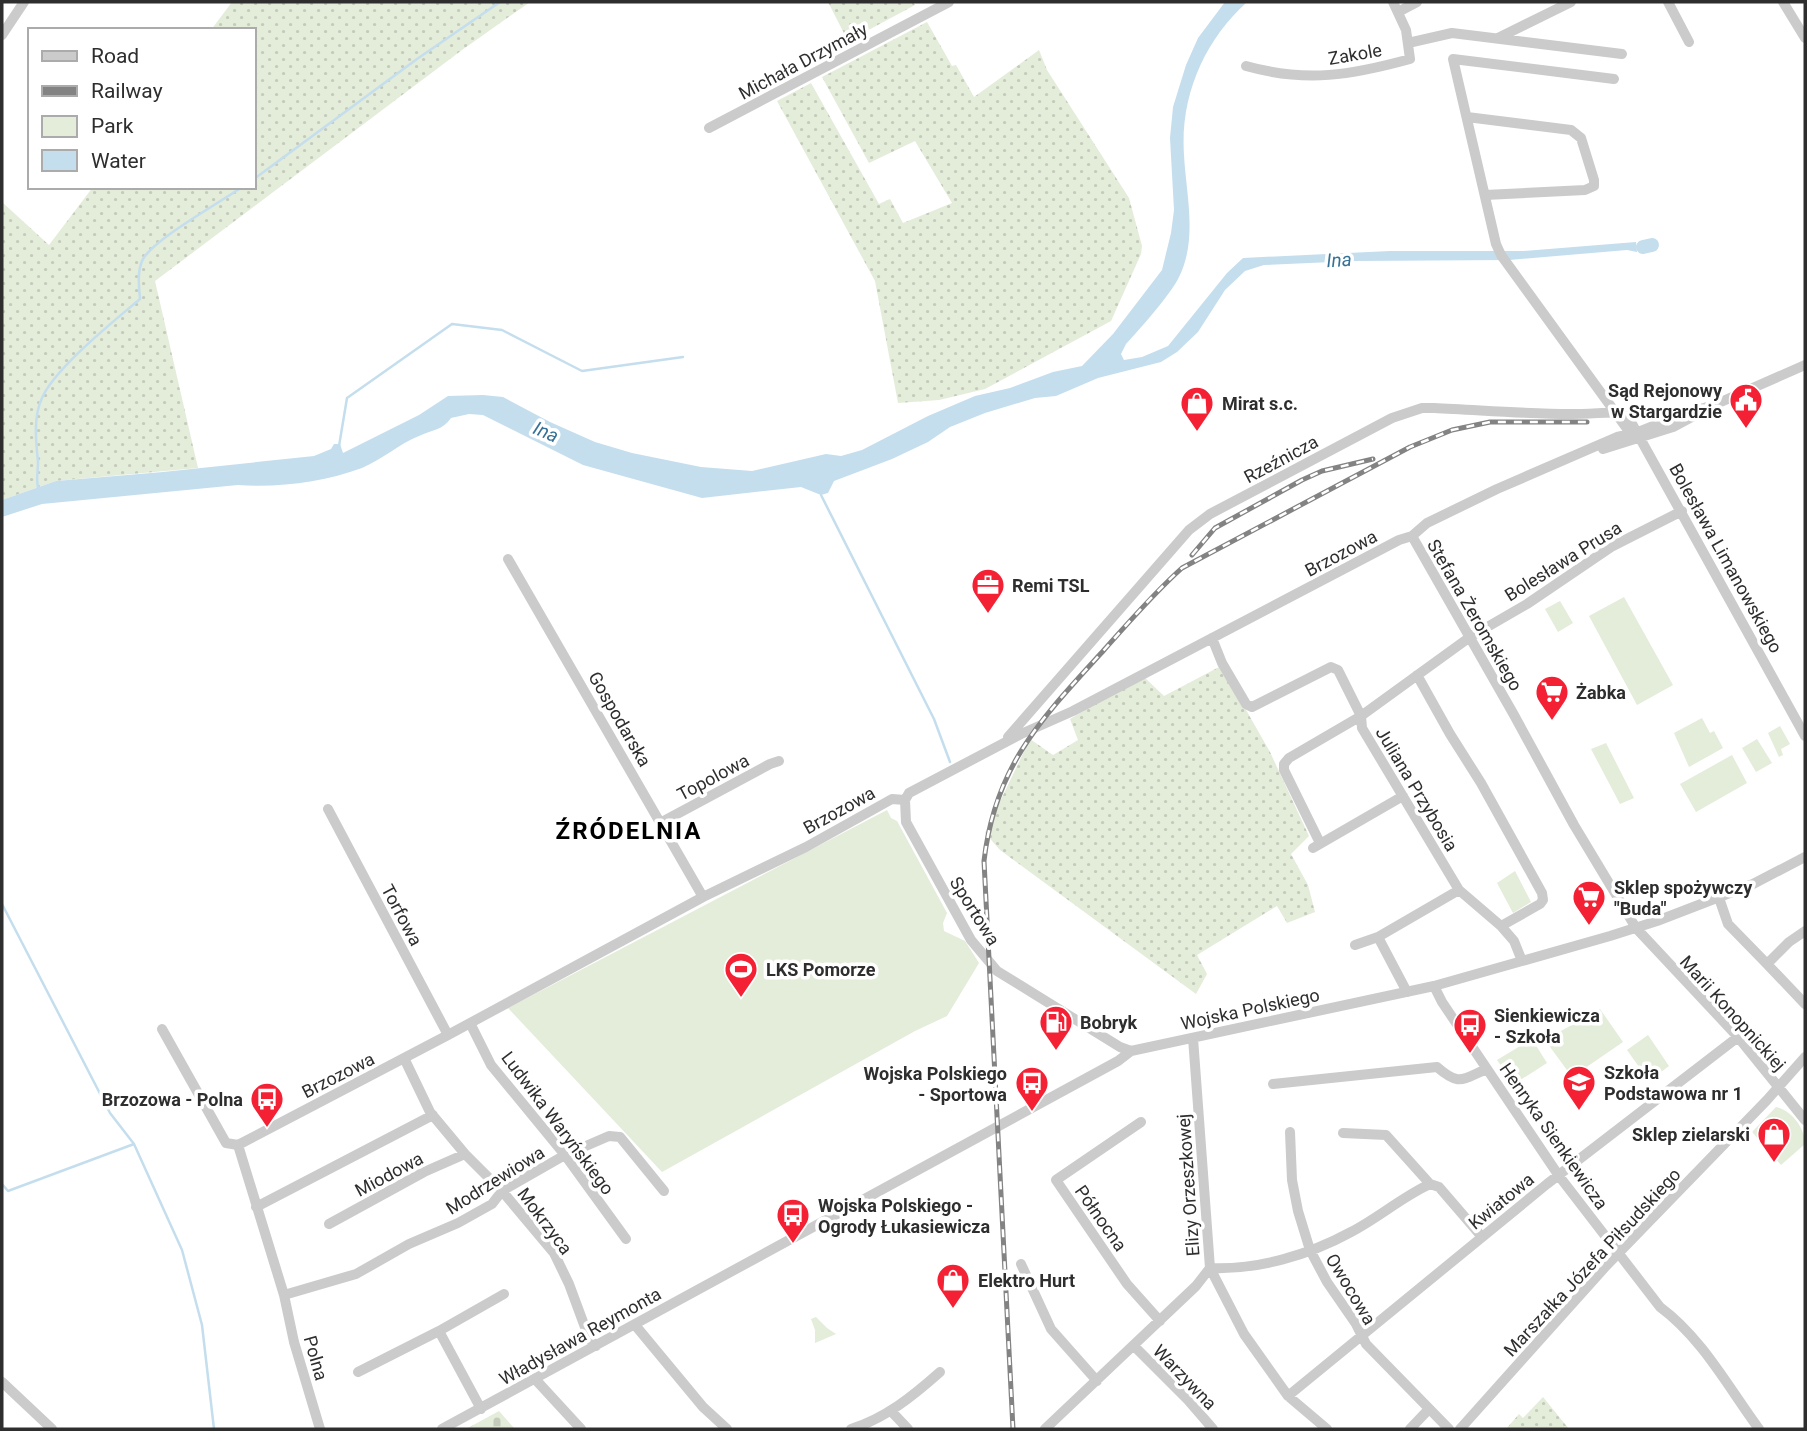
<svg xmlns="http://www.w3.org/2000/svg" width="1807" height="1431" viewBox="0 0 1807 1431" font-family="Roboto,sans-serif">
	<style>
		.grass { fill: url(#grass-dots) }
		.cemetery { fill: url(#cemetery-stones) }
		.park { fill: #e4ecda }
		.water { fill: #c4deee }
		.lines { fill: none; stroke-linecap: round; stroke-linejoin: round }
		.stream { stroke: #c4deee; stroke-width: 2.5 }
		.river { stroke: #c4deee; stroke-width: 14 }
		.minor { stroke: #cbcbcb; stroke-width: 10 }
		.rail-casing { stroke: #838383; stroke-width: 5 }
		.rail { stroke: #fff; stroke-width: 2.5; stroke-dasharray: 8; stroke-linecap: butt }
		.labels { text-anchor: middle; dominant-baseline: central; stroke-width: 7; stroke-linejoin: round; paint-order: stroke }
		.street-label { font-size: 18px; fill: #2e2e2e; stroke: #fff }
		.poi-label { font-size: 18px; font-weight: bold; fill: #2e2e2e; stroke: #fff; text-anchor: start }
		.water-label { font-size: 19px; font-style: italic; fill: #357196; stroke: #fff }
		.district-label { font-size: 24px; font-weight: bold; letter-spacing: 2px; fill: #000; stroke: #fff }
	</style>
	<defs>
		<pattern id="grass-dots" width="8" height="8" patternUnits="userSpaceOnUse" patternTransform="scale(1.75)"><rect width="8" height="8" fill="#e4ecda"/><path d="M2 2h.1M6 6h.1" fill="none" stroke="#c4cbbb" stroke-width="1.8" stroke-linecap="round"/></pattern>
		<pattern id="cemetery-stones" width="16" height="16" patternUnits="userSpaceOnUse" patternTransform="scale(1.75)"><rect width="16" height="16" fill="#e4ecda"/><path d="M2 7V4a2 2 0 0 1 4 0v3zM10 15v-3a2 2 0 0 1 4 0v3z" fill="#c4cbbb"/></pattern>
	</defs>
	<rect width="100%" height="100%" fill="#fff"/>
	<path class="grass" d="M232,2H530L462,50L155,281L198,468L56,481L2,500V202L49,245L93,187H254V30H211Z
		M828,2H913L915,5L848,41Z
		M927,22L952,66L956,65L974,97L1039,50L1047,70L1129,198L1142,246L1141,254L1111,321L985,389L939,400L898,403L875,281L777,101L811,83L879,204L890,199L903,223L952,203L915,141L869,163L822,77Z
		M1221,666L1270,752L1309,836L1291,854L1308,885L1315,912L1287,923L1277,906L1197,955L1207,974L1196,994L1000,850L985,833L1030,739L1053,755L1078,740L1070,719L1143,676L1164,696Z
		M1543,1397L1569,1429H1506L1519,1414L1523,1418Z"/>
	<path class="cemetery" d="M499,1411L515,1429H466Z"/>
	<path class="park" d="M1624,597L1673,685L1637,705L1589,616Z
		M1560,601L1573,623L1558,632L1545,609Z
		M1702,718L1710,733L1714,731L1723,748L1689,767L1674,733Z
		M1780,726L1790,744L1781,749L1783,755L1779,757L1768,733Z
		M1757,739L1772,763L1756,772L1742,748Z
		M1606,743L1634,798L1620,804L1591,749Z
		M1732,755L1747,783L1696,812L1680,784Z
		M887,810L891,818L897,821L947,913L943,923L944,931L965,941L979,963L947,1016L915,1031L662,1172L508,1008Z
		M1515,871L1531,902L1513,913L1497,883Z
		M1600,1009L1623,1042L1572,1077L1545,1040Z
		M1648,1035L1669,1066L1649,1081L1627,1050Z
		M1532,1039L1547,1063L1514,1084L1497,1060Z
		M1776,1107C1792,1111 1805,1128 1805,1144L1781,1165L1752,1132Z
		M816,1317L827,1328L836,1334L815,1343V1330L811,1319Z"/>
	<path class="water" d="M1225,2H1247C1204,41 1180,96 1184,155C1186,194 1198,239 1179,277C1171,294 1140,329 1126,344L1121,354L1124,360L1142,357L1168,346L1227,273L1243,258L1390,251H1523L1636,242L1637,252L1627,250L1509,260L1355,261L1264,265L1245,271L1225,290L1198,332L1177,352L1161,362L1098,378L1056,396L1035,398L985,413L950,427L928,442L892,459L834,481L828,493L821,495L801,487L702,498L583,465L483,415L469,414L451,418C443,430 432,430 419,436C399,444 383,459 362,468C324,482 279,488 238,485L42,504L2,517V500L56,481L163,472L314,456L331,449L334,444H340L343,453L419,415L448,396L483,395L503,397L550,422L595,442L632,453L701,467L752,471L826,454L841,456L862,450L928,416L975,396L1010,388L1053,372L1082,366L1113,334L1162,270L1171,233L1174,210L1170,138L1173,107L1186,65L1198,38Z"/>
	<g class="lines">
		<path class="stream" d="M254,179L417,59L500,2
			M339,446L347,398L452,324L502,330L582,371L683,357
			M38,488C36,478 38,471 38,462C36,442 33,417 42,398C55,368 114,321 140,299C139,286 137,273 142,261C150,241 221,202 242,187
			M821,495L934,719L950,762
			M2,904L110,1113L134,1144
			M2,1184L8,1191L134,1144L182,1250L202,1325L214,1429"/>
		<path class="river" d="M1643,247L1652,245"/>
		<path class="minor" d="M1668,2L1689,42
			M1783,2L1805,38
			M1398,12L1417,2
			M2,35L24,2
			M1498,38L1571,2
			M1408,43L1452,33L1622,54
			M1246,66C1306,83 1352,75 1410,59L1406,30L1393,2
			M1614,79L1453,59L1496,244L1501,255L1628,430L1636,433
			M1467,117L1571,130L1581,138L1594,180V186L1585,190L1485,195
			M709,128L949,2
			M1626,413L1805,736
			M1603,449L1673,427L1714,405L1805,365
			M1412,536L1514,715L1574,825L1636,928L1738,1037L1805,1120
			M508,559L703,897
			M1212,638L1222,663L1246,704L1252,707L1331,667L1338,670L1361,716L1362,728L1459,890L1501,926L1514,941L1522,961
			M1417,675L1450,734L1481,783L1542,893L1543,900L1540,904L1501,926
			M1008,737L1189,530L1210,514L1392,418L1422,408H1434C1480,410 1526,414 1571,414C1603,414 1639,408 1669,418
			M328,809L448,1035
			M662,822L770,764L779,761
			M1320,843L1284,770V764L1289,758L1361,716L1470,637L1527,604L1611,547L1682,511
			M1313,848L1403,796
			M1719,898L1728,924L1767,964
			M1378,937L1407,992
			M1355,945L1378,937L1459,890
			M1434,986L1442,1002L1559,1176L1660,1307C1702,1338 1728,1387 1759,1429
			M1805,1004L1767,964L1789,942L1805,931
			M470,1023L491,1065L565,1155L626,1239
			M162,1029L226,1143L238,1145L448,1035L703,897L806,847L892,799L905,800
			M1131,1051L1120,1047L997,971L971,940L906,822L905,800L909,793L1021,734L1073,711L1399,540L1412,536L1427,523L1497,489L1617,437L1636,433L1683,414L1714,405
			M404,1058L430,1112L465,1154L502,1191L554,1253L569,1284L589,1338L596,1346
			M1273,1084L1437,1067C1460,1087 1462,1079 1487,1069
			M1141,1122L1056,1180L1127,1284L1160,1321
			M1290,1132L1292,1180L1298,1211L1310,1250L1327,1282L1356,1324L1366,1344L1449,1429
			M1343,1133L1386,1135L1430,1184L1439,1187L1482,1237
			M238,1145L284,1295L294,1342L320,1429
			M256,1207L433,1115
			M329,1224L424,1172L465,1154
			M1021,1264L1051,1329L1097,1381
			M1210,1268C1258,1270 1309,1255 1351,1232C1378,1218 1402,1197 1430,1184
			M1210,1268L1244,1334L1288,1396L1327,1429
			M284,1295L356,1274L409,1244L458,1223L492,1204L502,1191L565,1155L609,1136L620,1137L664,1191
			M635,1325L703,1407L727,1429
			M439,1331L481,1409
			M1134,1346L1188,1400L1213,1429
			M358,1372L439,1331L504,1294
			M535,1379L581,1429
			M2,1382L52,1429
			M1288,1396L1547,1184L1738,1037
			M891,1411L908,1429
			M442,1429L1118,1061L1131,1051L1434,986L1610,936L1657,921L1753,884L1805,857
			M851,1429C886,1418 913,1396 940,1372
			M1045,1429L1196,1286L1210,1268L1193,1038
			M1410,1429L1429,1409
			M1460,1429L1606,1266L1767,1100L1805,1057"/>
		<defs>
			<path id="rail" d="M1192,555L1215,528L1302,480L1322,471L1373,459
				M1013,1429L984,861C995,765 1042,718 1104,650C1129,622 1154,593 1182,568L1410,447L1452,430L1490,422H1587"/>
		</defs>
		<use href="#rail" class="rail-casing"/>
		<use href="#rail" class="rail"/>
	</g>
	<defs>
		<symbol id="civic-pin" viewBox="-11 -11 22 30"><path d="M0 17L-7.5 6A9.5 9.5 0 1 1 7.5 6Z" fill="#f32133" stroke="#fff"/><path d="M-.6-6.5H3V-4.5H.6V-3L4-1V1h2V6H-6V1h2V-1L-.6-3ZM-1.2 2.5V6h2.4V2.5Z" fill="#fff"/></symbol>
		<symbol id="shop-pin" viewBox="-11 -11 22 30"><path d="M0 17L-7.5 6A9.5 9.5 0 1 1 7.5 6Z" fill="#f32133" stroke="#fff"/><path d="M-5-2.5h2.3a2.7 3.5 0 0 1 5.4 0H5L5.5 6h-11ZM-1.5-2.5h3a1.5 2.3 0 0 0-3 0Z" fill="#fff"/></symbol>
		<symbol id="office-pin" viewBox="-11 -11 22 30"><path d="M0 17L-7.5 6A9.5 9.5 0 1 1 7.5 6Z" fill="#f32133" stroke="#fff"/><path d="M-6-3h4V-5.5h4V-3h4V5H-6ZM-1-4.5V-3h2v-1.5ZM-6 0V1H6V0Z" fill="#fff"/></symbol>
		<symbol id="supermarket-pin" viewBox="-11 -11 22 30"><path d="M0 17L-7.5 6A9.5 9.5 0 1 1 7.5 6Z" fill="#f32133" stroke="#fff"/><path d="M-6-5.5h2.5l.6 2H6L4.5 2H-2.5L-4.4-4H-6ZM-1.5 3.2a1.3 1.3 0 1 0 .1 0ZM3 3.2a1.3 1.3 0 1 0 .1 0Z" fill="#fff"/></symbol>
		<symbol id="stadium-pin" viewBox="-11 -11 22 30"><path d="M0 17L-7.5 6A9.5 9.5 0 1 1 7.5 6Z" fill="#f32133" stroke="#fff"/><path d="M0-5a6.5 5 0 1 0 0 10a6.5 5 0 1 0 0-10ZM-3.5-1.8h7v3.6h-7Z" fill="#fff"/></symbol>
		<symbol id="fuel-pin" viewBox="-11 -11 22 30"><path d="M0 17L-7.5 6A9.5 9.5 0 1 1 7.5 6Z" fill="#f32133" stroke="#fff"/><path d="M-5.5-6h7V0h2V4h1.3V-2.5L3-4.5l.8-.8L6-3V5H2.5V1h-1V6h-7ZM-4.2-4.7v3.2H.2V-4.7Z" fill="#fff"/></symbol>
		<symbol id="bus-pin" viewBox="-11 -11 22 30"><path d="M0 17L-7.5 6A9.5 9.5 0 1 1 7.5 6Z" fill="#f32133" stroke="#fff"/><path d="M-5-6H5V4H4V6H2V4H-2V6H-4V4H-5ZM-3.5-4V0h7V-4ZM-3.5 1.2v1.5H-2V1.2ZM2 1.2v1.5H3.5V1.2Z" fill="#fff"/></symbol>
		<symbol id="school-pin" viewBox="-11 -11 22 30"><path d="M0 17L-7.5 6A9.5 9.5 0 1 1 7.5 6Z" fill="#f32133" stroke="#fff"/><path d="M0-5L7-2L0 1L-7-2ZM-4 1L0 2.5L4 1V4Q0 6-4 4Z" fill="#fff"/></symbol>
	</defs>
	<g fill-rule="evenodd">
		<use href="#civic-pin" x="1727" y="381" width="38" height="52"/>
		<use href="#shop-pin" x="1178" y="384" width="38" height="52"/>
		<use href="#office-pin" x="969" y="566" width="38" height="52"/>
		<use href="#supermarket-pin" x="1533" y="673" width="38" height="52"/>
		<use href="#supermarket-pin" x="1570" y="878" width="38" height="52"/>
		<use href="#stadium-pin" x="722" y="950" width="38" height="52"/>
		<use href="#fuel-pin" x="1037" y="1003" width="38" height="52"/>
		<use href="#bus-pin" x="1451" y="1006" width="38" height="52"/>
		<use href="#school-pin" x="1560" y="1063" width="38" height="52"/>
		<use href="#bus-pin" x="1013" y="1064" width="38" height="52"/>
		<use href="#bus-pin" x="248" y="1080" width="38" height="52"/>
		<use href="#shop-pin" x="1755" y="1115" width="38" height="52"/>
		<use href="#bus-pin" x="774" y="1196" width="38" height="52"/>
		<use href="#shop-pin" x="934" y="1261" width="38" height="52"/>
	</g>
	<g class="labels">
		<g class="street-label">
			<text transform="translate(1355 54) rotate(-10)">Zakole</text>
			<text transform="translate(803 61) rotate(-28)">Michała Drzymały</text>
			<text transform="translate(1281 459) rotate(-28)">Rzeźnicza</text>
			<text transform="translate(1341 553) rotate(-28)">Brzozowa</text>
			<text transform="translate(1726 558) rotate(61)">Bolesława Limanowskiego</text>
			<text transform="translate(1563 561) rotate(-32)">Bolesława Prusa</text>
			<text transform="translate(1475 615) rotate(60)">Stefana Żeromskiego</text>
			<text transform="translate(620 719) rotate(60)">Gospodarska</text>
			<text transform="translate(713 777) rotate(-28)">Topolowa</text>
			<text transform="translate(1417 789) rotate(59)">Juliana Przybosia</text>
			<text transform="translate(839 810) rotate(-29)">Brzozowa</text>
			<text transform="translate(975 911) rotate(58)">Sportowa</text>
			<text transform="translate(402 915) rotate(62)">Torfowa</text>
			<text transform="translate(1250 1009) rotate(-12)">Wojska Polskiego</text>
			<text transform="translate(1733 1013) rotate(48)">Marii Konopnickiej</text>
			<text transform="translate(338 1075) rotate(-27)">Brzozowa</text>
			<text transform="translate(558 1123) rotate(53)">Ludwika Waryńskiego</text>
			<text transform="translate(1554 1136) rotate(55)">Henryka Sienkiewicza</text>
			<text transform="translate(389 1174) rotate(-28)">Miodowa</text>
			<text transform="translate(495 1180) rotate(-32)">Modrzewiowa</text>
			<text transform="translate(1188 1185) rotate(-94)">Elizy Orzeszkowej</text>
			<text transform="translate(1501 1201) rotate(-39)">Kwiatowa</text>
			<text transform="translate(1101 1218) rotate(55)">Północna</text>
			<text transform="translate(545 1221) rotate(53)">Mokrzyca</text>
			<text transform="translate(1592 1262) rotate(-47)">Marszałka Józefa Piłsudskiego</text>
			<text transform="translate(1351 1289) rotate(59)">Owocowa</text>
			<text transform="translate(580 1336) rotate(-29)">Władysława Reymonta</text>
			<text transform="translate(316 1358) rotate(74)">Polna</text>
			<text transform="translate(1185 1377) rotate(46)">Warzywna</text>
		</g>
		<g class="poi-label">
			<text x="1722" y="390" text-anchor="end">Sąd Rejonowy<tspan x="1722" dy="21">w Stargardzie</tspan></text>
			<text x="1222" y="403">Mirat s.c.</text>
			<text x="1012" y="585">Remi TSL</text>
			<text x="1576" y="692">Żabka</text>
			<text x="1614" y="887">Sklep spożywczy<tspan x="1614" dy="21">"Buda"</tspan></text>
			<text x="766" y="969">LKS Pomorze</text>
			<text x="1494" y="1015">Sienkiewicza<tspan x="1494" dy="21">- Szkoła</tspan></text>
			<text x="1080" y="1022">Bobryk</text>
			<text x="1604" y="1072">Szkoła<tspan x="1604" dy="21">Podstawowa nr 1</tspan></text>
			<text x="1007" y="1073" text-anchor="end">Wojska Polskiego<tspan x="1007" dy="21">- Sportowa</tspan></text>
			<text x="243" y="1099" text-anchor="end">Brzozowa - Polna</text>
			<text x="1750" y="1134" text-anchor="end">Sklep zielarski</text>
			<text x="818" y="1205">Wojska Polskiego -<tspan x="818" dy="21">Ogrody Łukasiewicza</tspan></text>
			<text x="978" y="1280">Elektro Hurt</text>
		</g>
		<g class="water-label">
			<text transform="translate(1339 260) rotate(-3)">Ina</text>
			<text transform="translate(546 432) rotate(23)">Ina</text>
		</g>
		<g class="district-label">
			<text x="629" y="831">ŹRÓDELNIA</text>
		</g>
	</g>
	<rect width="1807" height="1431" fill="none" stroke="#2e2e2e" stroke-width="7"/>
	<rect x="28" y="28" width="228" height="161" fill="#ffffff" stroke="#ababab" stroke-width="2"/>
	<rect x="42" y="51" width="35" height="10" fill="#cbcbcb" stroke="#ababab" stroke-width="2"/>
	<text x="91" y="63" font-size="21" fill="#2e2e2e">Road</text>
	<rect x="42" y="86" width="35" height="10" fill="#838383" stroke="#ababab" stroke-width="2"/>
	<text x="91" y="98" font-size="21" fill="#2e2e2e">Railway</text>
	<rect x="42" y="116" width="35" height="21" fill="#e4ecda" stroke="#ababab" stroke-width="2"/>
	<text x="91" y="133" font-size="21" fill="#2e2e2e">Park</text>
	<rect x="42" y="150" width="35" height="21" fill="#c4deee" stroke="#ababab" stroke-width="2"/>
	<text x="91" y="168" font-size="21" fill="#2e2e2e">Water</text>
</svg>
